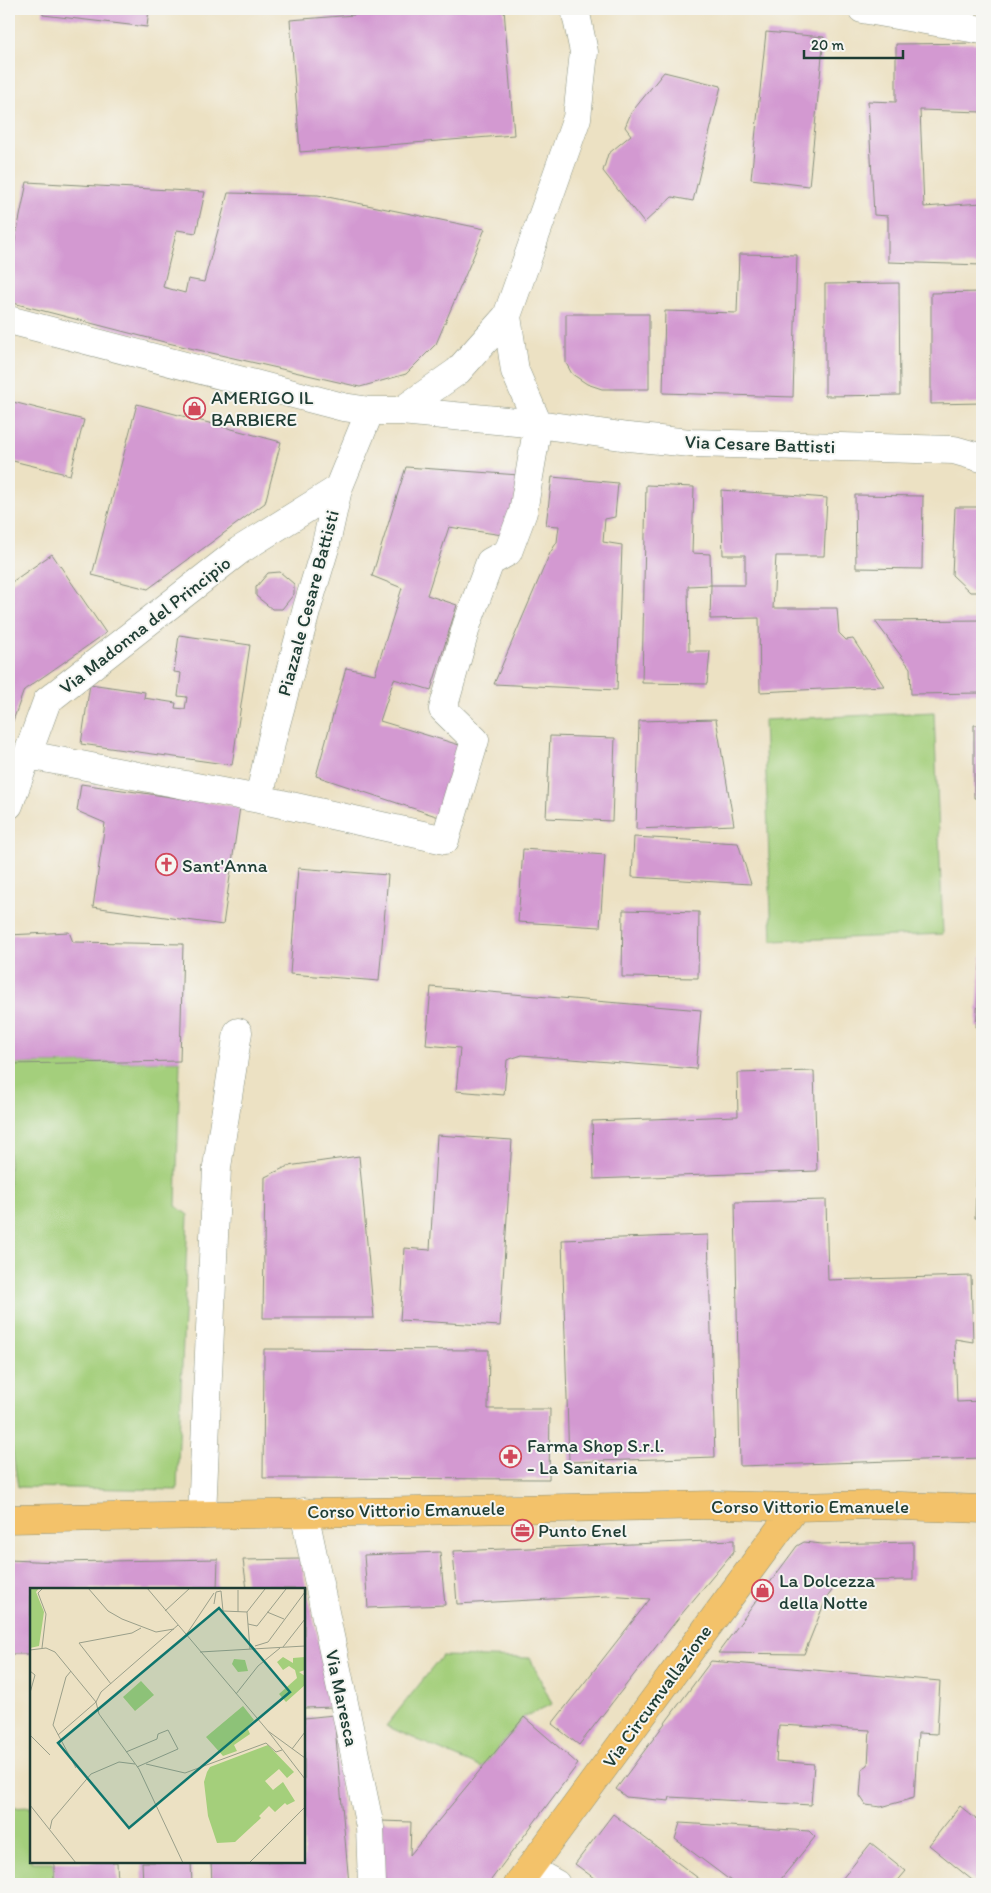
<svg xmlns="http://www.w3.org/2000/svg" width="991" height="1893" viewBox="0 0 991 1893" font-family="Itim,sans-serif">
	<style>
		.green { fill: #a4cf7b; stroke: #628658 }
		.building { fill: #d399d1 }
		.lines { fill: none; stroke-linecap: round; stroke-linejoin: round }
		.minor-casing { stroke: #868f7c; stroke-width: 29 }
		.major-casing { stroke: #868f7c; stroke-width: 29 }
		.minor { stroke: #fff; stroke-width: 28 }
		.major { stroke: #f3c26a; stroke-width: 28 }
		.labels { text-anchor: middle; dominant-baseline: central; stroke-width: 4; stroke-linejoin: round; paint-order: stroke }
		.poi-label { font-size: 19px; fill: #1f3d34; stroke: #f6f6f2; text-anchor: start }
		.street-label { font-size: 19px; fill: #1f3d34; stroke: #f6f6f2 }
		.inset-road { fill: none; stroke: #9a9f8a; stroke-width: 1 }
		.view { fill: #0f766e; fill-opacity: 0.15; stroke: #0f766e; stroke-width: 2.5 }
		.inset-edge { fill: none; stroke: #1f3d34; stroke-width: 2.5 }
	</style>
	<rect width="100%" height="100%" fill="#f6f6f2"/>
	<filter id="ink" filterUnits="userSpaceOnUse"><feTurbulence type="fractalNoise" baseFrequency=".02" numOctaves="2"/><feDisplacementMap in="SourceGraphic" scale="10" xChannelSelector="R" yChannelSelector="G"/><feConvolveMatrix kernelMatrix="1 2 1 2 8 2 1 2 1" color-interpolation-filters="sRGB"/></filter>
	<filter id="wash" filterUnits="userSpaceOnUse"><feTurbulence type="fractalNoise" baseFrequency=".0096" numOctaves="4" result="noise"/><feDisplacementMap in="SourceGraphic" scale="20" xChannelSelector="R" yChannelSelector="G"/><feGaussianBlur stdDeviation="1.12" result="paint"/><feColorMatrix in="noise" values="0 0 0 0 0 0 0 0 0 0 0 0 0 0 0 0 0 1.4 0 .05"/><feComposite in="paint" operator="in"/></filter>
	<g filter="url(#wash)">
		<rect width="100%" height="100%" fill="#ece1c3"/>
		<path class="green" d="M934,712L943,934L772,941L764,720Z
			M180,1061L176,1206L188,1215L177,1490L18,1487L9,1429V1064Z
			M442,1656L530,1658L552,1704L524,1717L482,1768L386,1726Z
			M31,1807V1862H54L55,1884H9V1808Z"/>
		<g id="blocks">
			<path class="building" d="M43,9H149L147,27L43,15Z
				M353,9H504L514,135L300,152L290,20L354,15Z
				M766,32L824,37L809,186L751,179Z
				M982,43V112L920,110L924,207L982,203V265L888,262V216L874,215L868,101L896,102V44Z
				M664,72L721,86L693,201L672,197L644,223L603,171L608,154L631,135L625,127L631,113Z
				M27,182L205,192L196,233L177,230L163,287L185,293L188,279L204,282L228,193L318,195L485,229L436,344L406,374L360,387L168,343L9,302V270Z
				M739,254L797,255L793,397L663,393L665,311L737,313Z
				M899,283L900,395L825,396V284Z
				M982,292V403L931,404V293Z
				M566,314H649V389H602L587,384L572,374L566,363Z
				M9,401L84,420L70,475L9,460Z
				M137,404L281,442L265,503L148,589L92,575Z
				M406,467L519,475L509,536L449,527L427,595L457,605L431,690L394,679L380,721L466,747L445,819L316,776L346,668L375,674L402,588L372,576Z
				M552,477L618,483L615,517L605,519L603,542L622,545L617,690L494,684L550,553L557,542L559,526L546,525Z
				M646,485L694,487L692,553L710,554L711,585L688,586L689,651H710L707,684L642,683Z
				M721,490L827,498L824,556H776L773,608H837L839,633L846,640L853,639L884,686L760,692L759,618L710,619L711,585H745V555H723Z
				M855,495L923,496L922,569L856,568Z
				M955,507H982V592H970L952,575Z
				M52,554L106,633L24,690L9,732V584Z
				M280,572L294,584V594L282,609H272L256,596V587L268,573Z
				M982,620V693L911,694L910,668L875,621Z
				M179,635L250,645L232,765L81,744L90,684L145,692L144,698L176,703L175,708L185,709L187,697L178,696L181,673L174,672Z
				M716,719L734,825L636,829L639,721Z
				M974,725H982V798H974Z
				M550,736L615,738L612,821L546,818Z
				M81,784L240,807L223,925L93,907L105,823L77,811Z
				M634,837L738,843L751,884L632,877Z
				M523,849L605,855L600,927L518,922Z
				M298,868L388,875L379,981L290,974Z
				M623,910L699,912L698,978L622,977Z
				M69,932L73,942L183,944L180,1061L9,1064V935Z
				M981,956H982V1028L976,1027Z
				M431,987L701,1010L696,1069L522,1055L507,1060L504,1095L456,1091L460,1048L426,1045Z
				M814,1071L817,1171L594,1179L592,1121L738,1116L737,1073Z
				M437,1135L512,1140L500,1326L400,1320L405,1248L430,1250Z
				M359,1156L374,1318H263L265,1177L288,1166Z
				M977,1160H982V1218H975Z
				M826,1200L828,1280L971,1276L973,1342L955,1339L957,1402L982,1401V1458L740,1466L735,1202Z
				M708,1235L715,1457L569,1462L562,1240Z
				M264,1349L489,1350L488,1409H550L549,1479L263,1478Z
				M734,1540V1551L680,1616L579,1745L552,1724L650,1599L607,1596L457,1604L453,1551Z
				M804,1542L822,1544L913,1542V1580L839,1581L826,1599L804,1654L718,1653L797,1546Z
				M440,1552L445,1605L368,1608L364,1555Z
				M218,1559L217,1589H31V1654H9V1560L58,1562Z
				M300,1559L334,1707L304,1708V1589H247L243,1560Z
				M711,1661L940,1681L937,1734L918,1733L914,1798L881,1807L866,1805L860,1796L862,1769L868,1765L870,1730L779,1725L776,1761L814,1764L811,1805L670,1797L669,1801L626,1797L616,1789Z
				M334,1715L349,1884H212L211,1862H304V1718Z
				M524,1717L578,1764L488,1884H380L381,1821L411,1822L410,1855Z
				M960,1806L982,1824V1884H977L929,1845Z
				M613,1814L706,1884H602L575,1864Z
				M680,1823L809,1831L815,1837L777,1884H735L675,1839Z
				M871,1843L906,1871L895,1884H838Z
				M54,1862H117L118,1884H54Z
				M142,1862H191L192,1884H143Z"/>
		</g>
	</g>
	<g filter="url(#ink)">
		<use href="#blocks" fill-opacity="0" stroke="#868f7c" stroke-width="1"/>
		<g class="lines">
			<defs>
				<path id="minor" d="M862,9L982,30
					M507,316L515,371L538,424
					M9,320L343,407L370,411H401L538,424L628,437L691,443L954,450L982,458
					M401,411L458,371L507,316L577,118L584,52L575,9
					M28,755L259,799L445,840L475,740L443,709L467,624L490,562L508,552L523,512L538,424
					M259,799L272,739L307,608L325,548L338,489L370,411
					M9,805L47,701L240,550L338,489
					M304,1512L370,1827L372,1884
					M202,1515L217,1167L238,1032
					M529,1869L556,1884"/>
				<path id="major" d="M9,1519L715,1505L796,1507L875,1505L982,1509
					M518,1884L796,1507"/>
			</defs>
			<use href="#minor" class="minor-casing"/>
			<use href="#major" class="major-casing"/>
			<use href="#minor" class="minor"/>
			<use href="#major" class="major"/>
		</g>
	</g>
	<defs>
		<symbol id="shop-ring" viewBox="-11 -11 22 22"><circle r="9.5" fill="#f6f6f2" stroke="#d1495b" stroke-width="1.5"/><path d="M-5-2.5h2.3a2.7 3.5 0 0 1 5.4 0H5L5.5 6h-11ZM-1.5-2.5h3a1.5 2.3 0 0 0-3 0Z" fill="#d1495b"/></symbol>
		<symbol id="church-ring" viewBox="-11 -11 22 22"><circle r="9.5" fill="#f6f6f2" stroke="#d1495b" stroke-width="1.5"/><path d="M-1.2-6h2.4v3.5h3.3v2.4h-3.3V6h-2.4V-.1h-3.3v-2.4h3.3Z" fill="#d1495b"/></symbol>
		<symbol id="pharmacy-ring" viewBox="-11 -11 22 22"><circle r="9.5" fill="#f6f6f2" stroke="#d1495b" stroke-width="1.5"/><path d="M-2-6h4v4h4v4h-4v4h-4v-4h-4v-4h4Z" fill="#d1495b"/></symbol>
		<symbol id="office-ring" viewBox="-11 -11 22 22"><circle r="9.5" fill="#f6f6f2" stroke="#d1495b" stroke-width="1.5"/><path d="M-6-3h4V-5.5h4V-3h4V5H-6ZM-1-4.5V-3h2v-1.5ZM-6 0V1H6V0Z" fill="#d1495b"/></symbol>
	</defs>
	<g fill-rule="evenodd">
		<use href="#shop-ring" x="182" y="396" width="25" height="25"/>
		<use href="#church-ring" x="154" y="852" width="25" height="25"/>
		<use href="#pharmacy-ring" x="498" y="1444" width="25" height="25"/>
		<use href="#office-ring" x="510" y="1518" width="25" height="25"/>
		<use href="#shop-ring" x="750" y="1578" width="25" height="25"/>
	</g>
	<g class="labels">
		<g class="poi-label">
			<text x="211" y="397">AMERIGO IL<tspan x="211" dy="22">BARBIERE</tspan></text>
			<text x="182" y="865">Sant'Anna</text>
			<text x="527" y="1445">Farma Shop S.r.l.<tspan x="527" dy="22">- La Sanitaria</tspan></text>
			<text x="538" y="1530">Punto Enel</text>
			<text x="779" y="1580">La Dolcezza<tspan x="779" dy="22">della Notte</tspan></text>
		</g>
		<g class="street-label">
			<text transform="translate(760 444) rotate(2)">Via Cesare Battisti</text>
			<text transform="translate(308 603) rotate(-75)">Piazzale Cesare Battisti</text>
			<text transform="translate(145 625) rotate(-38)">Via Madonna del Principio</text>
			<text x="810" y="1506">Corso Vittorio Emanuele</text>
			<text transform="translate(406 1510) rotate(-1)">Corso Vittorio Emanuele</text>
			<text transform="translate(657 1696) rotate(-54)">Via Circumvallazione</text>
			<text transform="translate(342 1698) rotate(78)">Via Maresca</text>
		</g>
	</g>
	<g transform="translate(30 1588)">
		<rect width="275" height="275" fill="#ece1c3"/>
		<path d="M0,0H9L6,4L14,24L9,58L0,60ZM253,69L263,75V70L275,69V82L269,84L275,88V97L256,114L249,106L267,90L265,82L259,78L253,82L247,74ZM204,71L215,72L218,83L208,84L202,76ZM111,93L124,107L105,123L93,109ZM213,118L224,132L217,139L220,146L204,157L207,163L193,168L176,149ZM238,157L264,184L257,190L249,181L235,193L243,202L253,194L265,213L257,217L255,215L245,224L239,218L229,228L231,230L205,254L187,255L178,228L174,194L177,184L180,179Z" fill="#a4cf7b"/>
		<path class="inset-road" d="M58,0L78,23L92,31L126,44L144,41M117,0L238,143L275,170M208,2V24M184,16L186,4L191,3L193,23L217,24M135,23L160,0M237,24L254,31M218,36L227,38L256,1M148,37L71,104L66,114L69,126L109,181L153,275M156,47L184,5M225,58L238,54L275,4M253,59L275,31M12,60L16,26L8,5L13,0M220,61L217,24L235,1M0,62L16,60L25,64L66,114M170,64L275,58M0,83L5,87L0,105M41,83L36,89L23,137L46,180M81,96L49,55L102,45L111,40M206,106L228,78L250,60M238,143L275,191M0,147L20,167M28,147L66,114M262,161L275,144M96,164L127,151L128,146L138,142L148,161L107,179M116,176L155,185L236,155L246,164L252,162M0,217L46,275M20,241L22,232L61,186L89,174L105,176M219,275L275,219"/>
		<path class="view" d="M189,20L260,104L99,240L28,155Z"/>
		<rect width="275" height="275" class="inset-edge"/>
	</g>
	<rect width="991" height="1893" fill="none" stroke="#f6f6f2" stroke-width="30"/>
	<path d="M804 50v8h99v-8" fill="none" stroke="#1f3d34" stroke-width="2.5"/>
	<text x="811" y="50" font-size="15" fill="#1f3d34" stroke="#f6f6f2" stroke-width="4" paint-order="stroke">20 m</text>
</svg>
